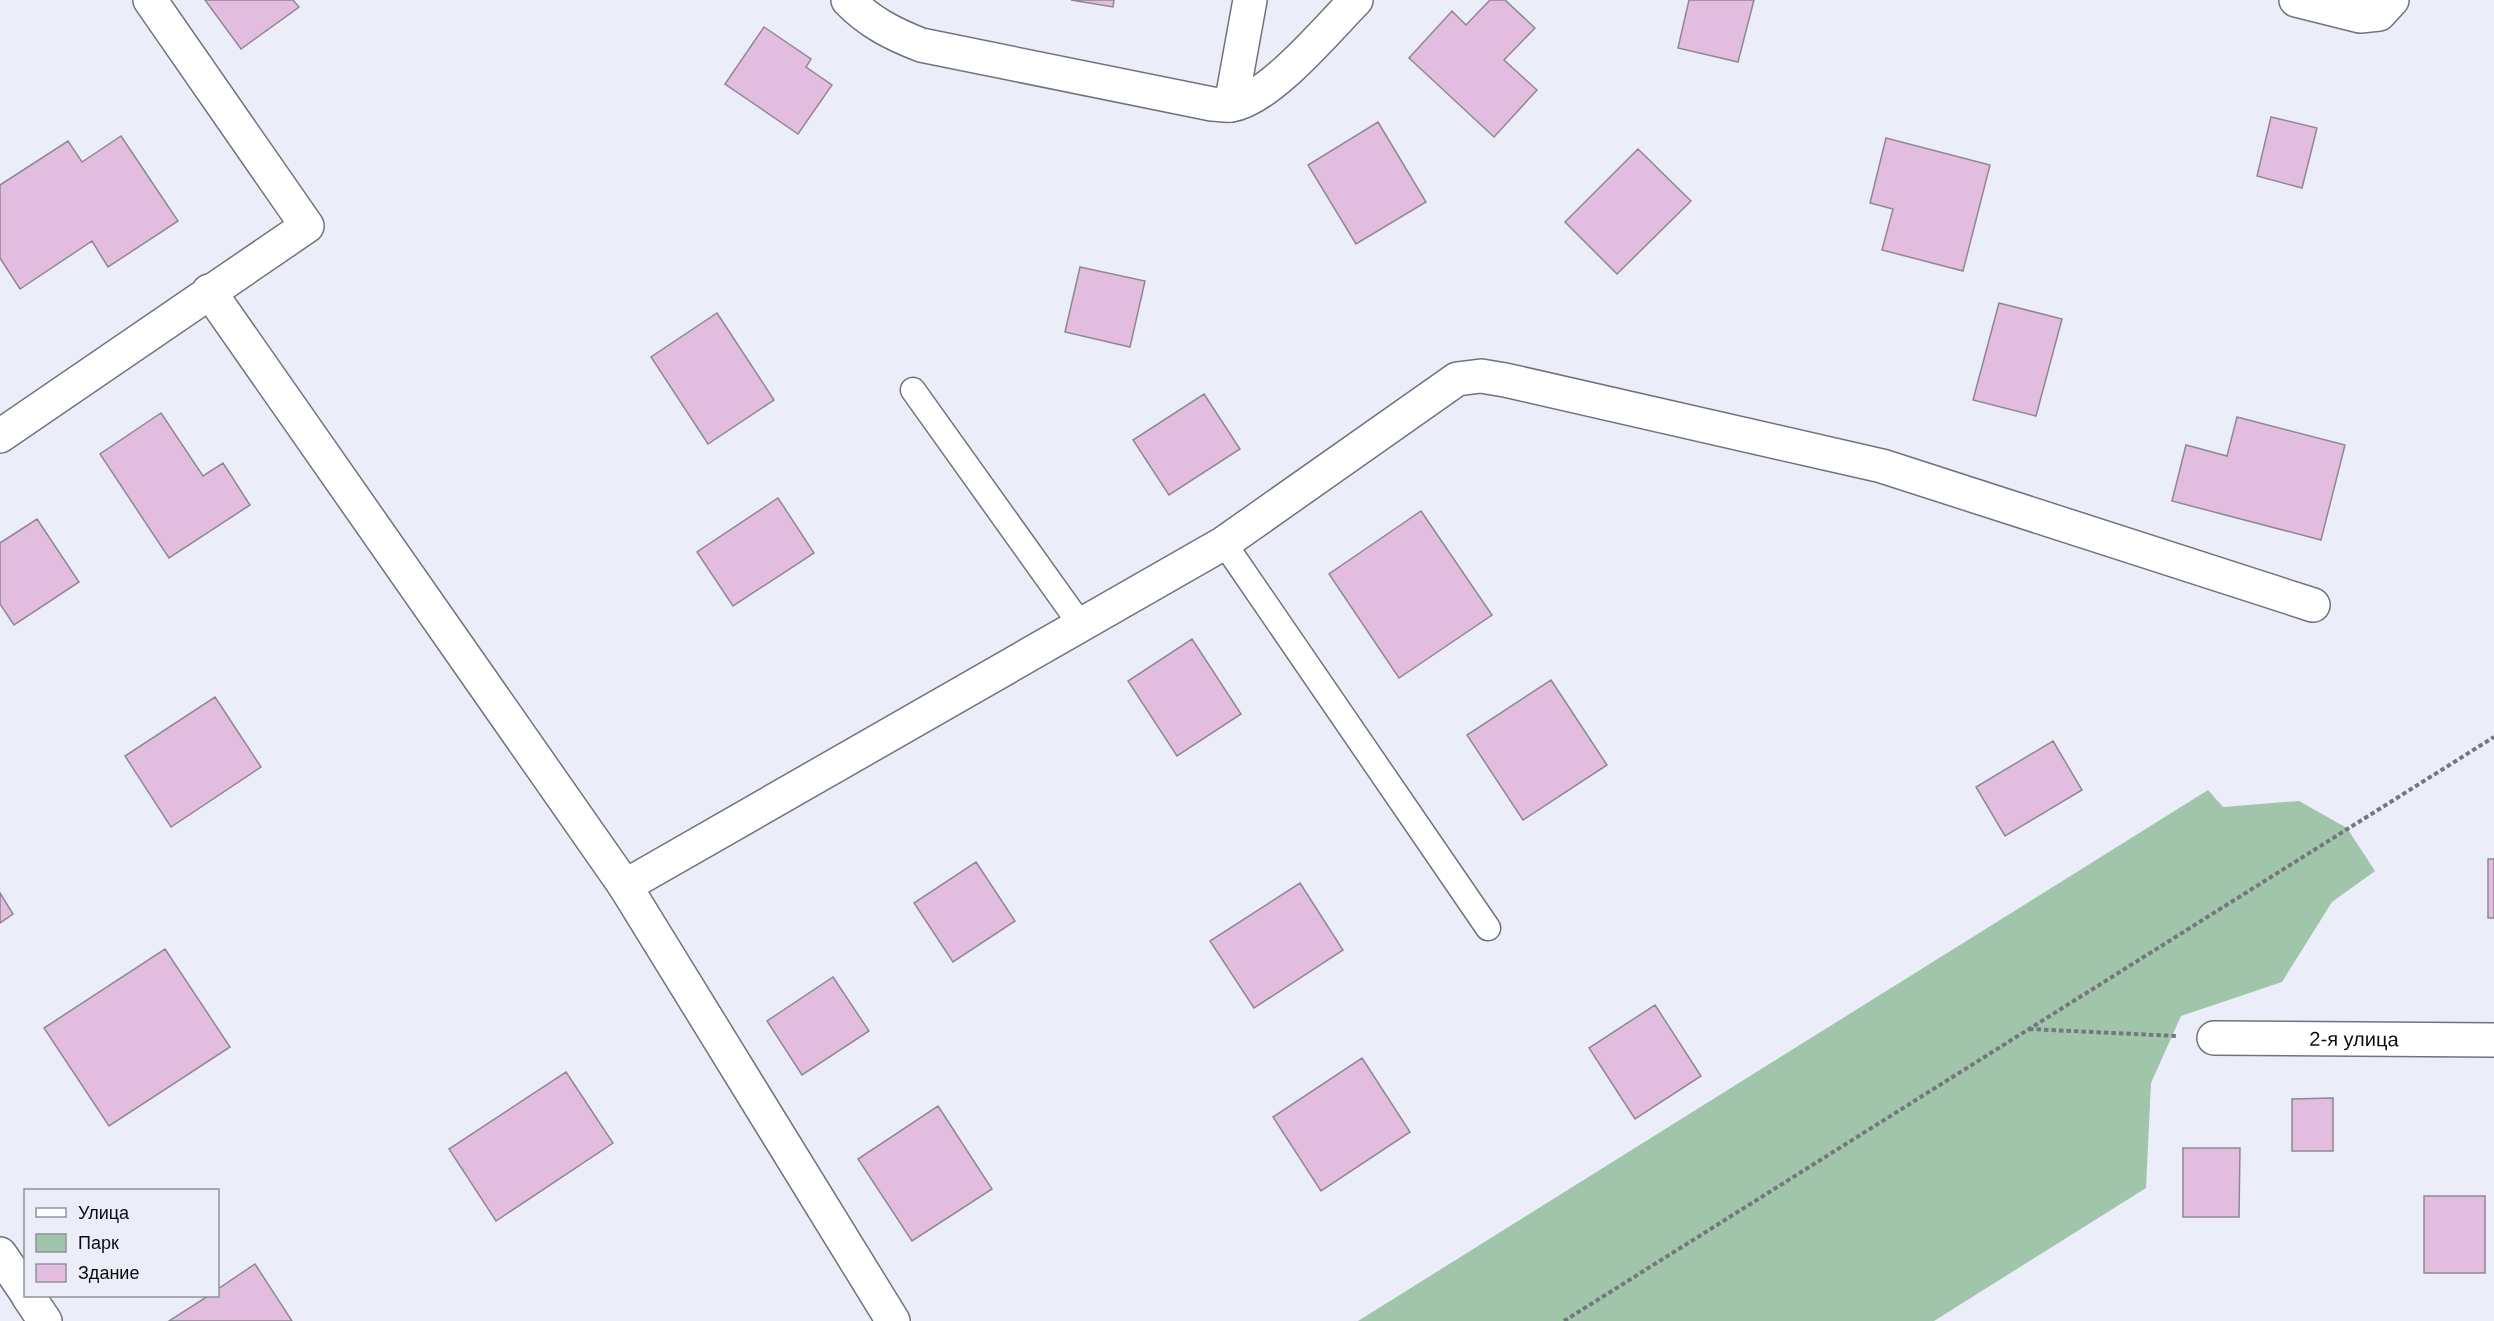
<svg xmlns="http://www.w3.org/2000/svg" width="2494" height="1321" viewBox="0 0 2494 1321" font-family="Arial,sans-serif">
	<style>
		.green { fill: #a0c5ab }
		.building { fill: #e2bde0; stroke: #908790; stroke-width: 1.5 }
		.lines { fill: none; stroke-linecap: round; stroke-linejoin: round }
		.service-casing { stroke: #70737d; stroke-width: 27 }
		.minor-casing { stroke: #70737d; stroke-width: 36 }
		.path { stroke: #75777e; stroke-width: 4; stroke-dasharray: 4.5 3; stroke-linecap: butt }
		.service { stroke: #fff; stroke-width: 24 }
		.minor { stroke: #fff; stroke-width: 33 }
		.labels { text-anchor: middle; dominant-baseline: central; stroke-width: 4.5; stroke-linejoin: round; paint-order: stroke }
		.street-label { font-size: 20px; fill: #0a0b0f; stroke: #ebeef9 }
	</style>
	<rect width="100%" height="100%" fill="#ebeef9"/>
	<path class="green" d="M2208,790L2223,807L2299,801L2347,828L2375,871L2332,902L2282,982L2181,1016L2151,1083L2146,1188L1934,1321H1358Z"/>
	<path class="building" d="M205,0H293L299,7L241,49Z
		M1071,0H1114L1113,7Z
		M1490,0H1505L1535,28L1504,60L1537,90L1494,137L1409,58L1452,11L1466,25Z
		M1689,0H1754L1738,62L1678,48Z
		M764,27L811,59L806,67L832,85L798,134L725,84Z
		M2271,117L2317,128L2302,188L2257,176Z
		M1378,122L1426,202L1356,244L1308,165Z
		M121,136L178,221L108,267L92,241L20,289L0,258V185L68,141L82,162Z
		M1886,138L1990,165L1963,271L1882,250L1893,209L1870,203Z
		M1638,149L1691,201L1617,274L1565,222Z
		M1080,267L1145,281L1130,347L1065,332Z
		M1999,303L2062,319L2036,416L1973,400Z
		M717,313L774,400L708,444L651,357Z
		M1204,394L1240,449L1169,495L1133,440Z
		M161,413L203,476L223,463L250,505L169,558L100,454Z
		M2237,417L2345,445L2321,540L2172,501L2186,445L2227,456Z
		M778,498L814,553L733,606L697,552Z
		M1421,511L1492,615L1399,678L1329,574Z
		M37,519L79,582L14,625L0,604V543Z
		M1192,639L1241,714L1177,756L1128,681Z
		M1551,680L1607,765L1523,820L1467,735Z
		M215,697L261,767L171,827L125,756Z
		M2053,741L2082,790L2005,836L1976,787Z
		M2488,859H2494V918H2488Z
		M976,862L1015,921L953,962L914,903Z
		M1300,883L1343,950L1254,1008L1210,941Z
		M0,893L13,914L0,923Z
		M165,949L230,1047L109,1126L44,1028Z
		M833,977L869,1031L802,1075L767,1021Z
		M1655,1005L1701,1076L1635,1119L1589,1048Z
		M1362,1058L1410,1132L1321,1191L1273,1117Z
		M566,1072L613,1143L496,1221L449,1149Z
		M2333,1098V1151H2292V1099Z
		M938,1106L992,1189L912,1241L858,1159Z
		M2183,1148H2240L2239,1217H2183Z
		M2424,1196H2485V1273H2424Z
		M255,1264L292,1321H169L208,1296H218V1289Z"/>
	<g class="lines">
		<defs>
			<path id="service" d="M913,390L1081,625
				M1224,543L1488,928"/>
			<g id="minor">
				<path d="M848,0C869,22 893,34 921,45L1212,104C1218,104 1225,106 1231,105C1270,99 1328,28 1356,0"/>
				<path d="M2296,0L2360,16L2379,14L2392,0"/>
				<path d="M1231,105L1250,0"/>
				<path d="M209,291L625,886L893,1321"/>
				<path d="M0,436L307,226L150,0"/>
				<path d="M625,886L1224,543L1457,379L1481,376L1505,380L1882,466L2313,605"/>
				<path id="s1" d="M2214,1038L2494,1040"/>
				<path d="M0,1254L26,1292"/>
				<path d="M28,1296L45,1321"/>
			</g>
		</defs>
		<use href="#service" class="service-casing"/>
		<use href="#minor" class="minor-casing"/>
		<path class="path" d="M2029,1029L2177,1036
			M1564,1321L2494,737"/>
		<use href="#service" class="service"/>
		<use href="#minor" class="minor"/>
	</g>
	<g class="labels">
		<g class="street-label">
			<text stroke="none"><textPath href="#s1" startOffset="140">2-я улица</textPath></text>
		</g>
	</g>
	<rect x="24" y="1189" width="195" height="108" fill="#ebeef9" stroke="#91939b" stroke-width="1.5"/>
	<rect x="36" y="1208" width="30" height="9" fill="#ffffff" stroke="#91939b" stroke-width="1.5"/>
	<text x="78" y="1219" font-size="18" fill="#0a0b0f">Улица</text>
	<rect x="36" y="1234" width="30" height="18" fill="#a0c5ab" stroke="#91939b" stroke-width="1.5"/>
	<text x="78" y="1249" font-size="18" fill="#0a0b0f">Парк</text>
	<rect x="36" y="1264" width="30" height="18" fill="#e2bde0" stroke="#91939b" stroke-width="1.5"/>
	<text x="78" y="1279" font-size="18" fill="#0a0b0f">Здание</text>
</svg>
